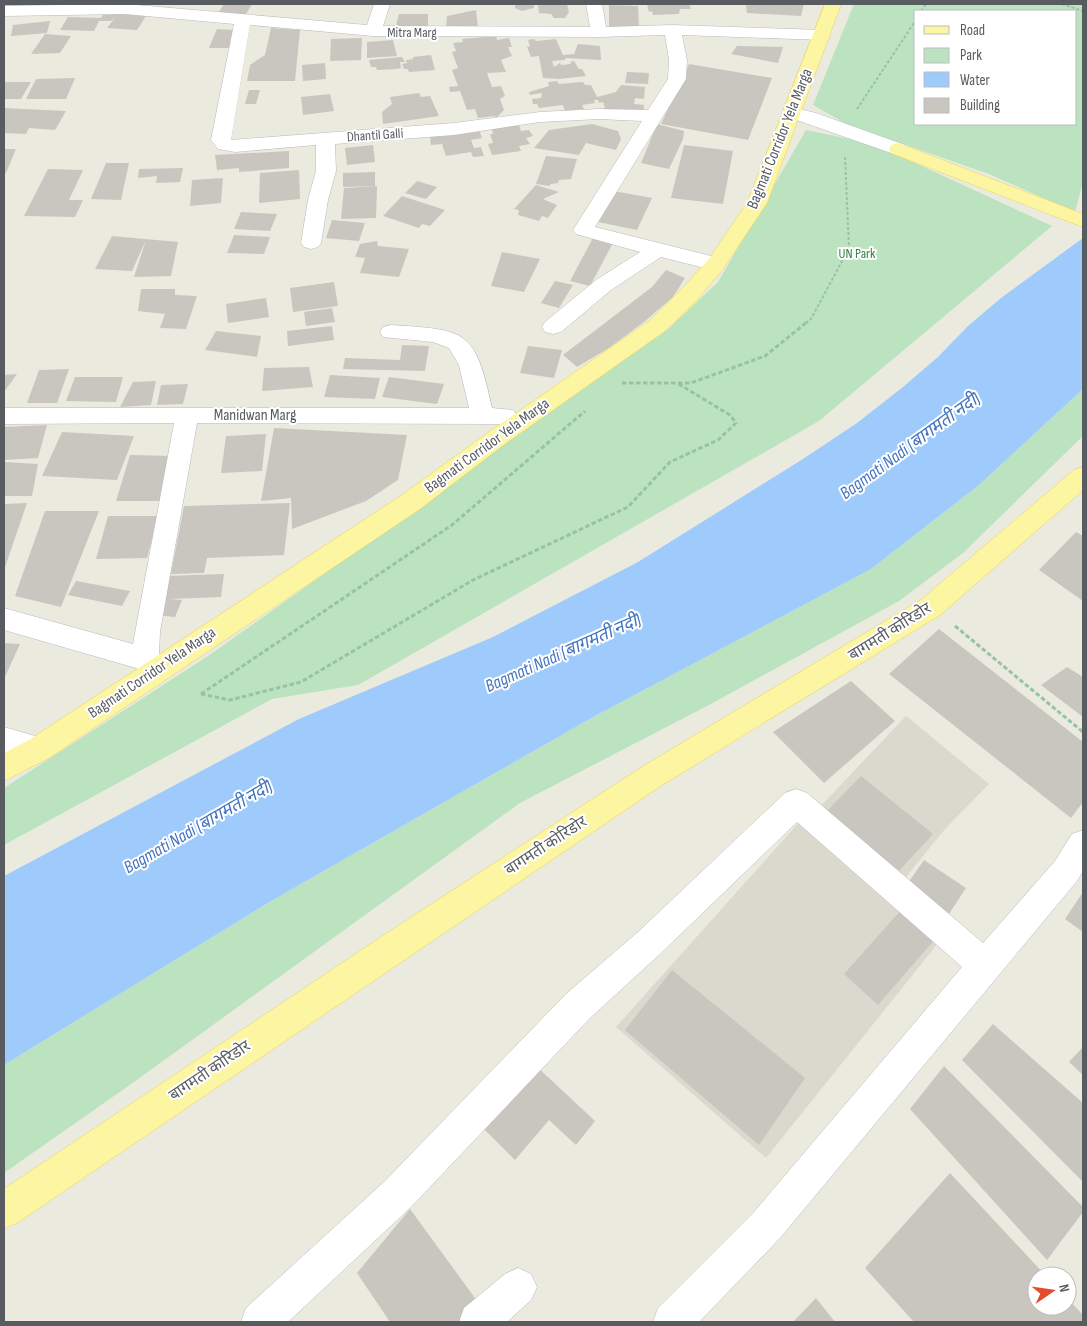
<svg xmlns="http://www.w3.org/2000/svg" width="1087" height="1326" viewBox="0 0 1087 1326" font-family="'Sofia Sans Condensed','Noto Sans Devanagari',sans-serif">
	<style>
		.education { fill: #dbd9ce }
		.green { fill: #bce3c0; fill-rule: evenodd }
		.water { fill: #9fcafc }
		.building { fill: #c8c6bf }
		.lines { fill: none; stroke-linecap: round; stroke-linejoin: round }
		.minor-casing { stroke: #b7b9be; stroke-width: 1 }
		.major-casing { stroke: #ecd157; stroke-width: 1 }
		.path-far1 { stroke: #96c3a7; stroke-width: 2; stroke-dasharray: 3 2; stroke-linecap: butt }
		.path { stroke: #96c3a7; stroke-width: 3; stroke-dasharray: 4.5 2.5; stroke-linecap: butt }
		.minor { fill: #fff; fill-rule: evenodd }
		.major { fill: #fcf6a3; fill-rule: evenodd }
		.labels { text-anchor: middle; dominant-baseline: central; stroke-width: 4; stroke-linejoin: round; paint-order: stroke }
		.far-street-label { font-size: 14px; fill: #585b60; stroke: #fff }
		.far-park-label { font-size: 14px; fill: #368141; stroke: #fff }
		.street-label { font-size: 16px; fill: #585b60; stroke: #fff }
		.water-label { font-size: 18px; font-style: italic; fill: #4373be; stroke: #fff }
	</style>
	<rect width="100%" height="100%" fill="#ebeadf"/>
	<path class="education" d="M906,716L989,784L945,829L901,883L817,810Z
		M802,819L943,937L766,1158L616,1027Z"/>
	<path class="green" d="M854,4H1083V182L1075,212L989,174L848,125L813,105ZM916,11H1076V124H916Z
		M806,130L874,144L1052,226L819,421L358,685L272,699L4,845V788L211,654L442,490L617,359L666,331L718,282Z
		M1083,389V436L963,553L899,601L707,706L520,803L134,1082L4,1173V1065L266,904L595,716L871,569L979,485Z"/>
	<path class="water" d="M1083,238V389L979,485L871,569L595,716L266,904L4,1065V876L299,719L493,637L638,562L803,459L857,423L903,387L938,357L968,326L1001,298Z"/>
	<path class="building" d="M224,4H252L245,16L218,13Z
		M515,4H534V8L522,11L515,8Z
		M538,4H567L569,12L565,18H554L551,14L539,13Z
		M647,4H689L691,9H680L679,14L653,15L652,11L649,12Z
		M746,4H804L801,16L747,13Z
		M609,5L638,6L639,27H609Z
		M476,10L478,28L446,30L447,16Z
		M104,13L146,16L137,30L107,28L116,16L111,21H99L94,31L60,30L68,17L101,18Z
		M399,14H428V28L395,29Z
		M50,21L47,33L11,36L13,25Z
		M271,28L300,30L295,81H247L250,65L265,55Z
		M217,29L233,30L230,48H209Z
		M45,34L71,36L60,53L31,54Z
		M496,36L497,40L509,38L512,47H508L512,56L501,60L506,72L487,73L492,87L501,86L505,96L500,99L504,110L496,118L495,116L478,118L475,109L467,110L460,91L450,92L449,87L458,86L452,70L458,68L452,52L456,51L453,43L463,42L462,39Z
		M362,38L361,60L330,61L331,39Z
		M534,39L536,41L556,39L563,55L574,54L578,44L600,46L601,60L565,58V60L552,61L554,67L560,63L561,65L571,64L570,62L574,61L579,69H582L586,76L559,79L543,78L539,56L531,57L527,47L530,46L528,40Z
		M393,40L397,56L367,58V42Z
		M737,46L783,47L778,63L731,54Z
		M431,55L435,70L409,72L408,69H404L402,64L407,63L406,60L413,59V57Z
		M402,57L405,62H400L401,68L397,69L377,70L376,67H371L369,60Z
		M325,63L326,79L303,81L302,65Z
		M689,64L772,78L748,140L661,124Z
		M627,72L649,73L648,84L625,83Z
		M75,78L66,99H26L36,79Z
		M557,81L559,84L583,82L585,85H591L597,97L616,92L621,85L645,87L644,99L635,98L634,104L644,105L643,112L598,111L605,108L603,102L599,103L598,100H594L595,103L582,105L584,109L565,111L563,105L539,108L537,104H533L532,99L541,98L542,93L530,95L529,92L549,86L548,82Z
		M4,82H31L21,99H4Z
		M249,90H260L256,104H245Z
		M419,93L421,97L430,96L439,116L383,124L382,112L392,104L390,97Z
		M330,94L334,111L303,115L301,97Z
		M4,108L66,111L55,130L29,128L26,134L4,133Z
		M592,124L618,131L621,139L616,150L586,143L579,155L534,148L549,130Z
		M657,124L684,131L683,139L669,169L641,163Z
		M519,125L521,131L529,130L533,136L526,138L530,144L519,146L521,151L492,155L488,144L493,143L490,134H493L491,126Z
		M479,130L482,138L471,140L474,148L481,147L484,156L473,157L471,152L446,156L442,144L431,145L430,137Z
		M373,145L375,162L347,165L345,148Z
		M684,145L733,151L723,204L671,198Z
		M4,149H16L6,173H4Z
		M289,151V168L239,172V168L217,170L215,155Z
		M546,156L577,159L571,179L559,180L558,183L551,184L549,186L536,184Z
		M106,163H129L121,200L91,199Z
		M183,168L180,182L156,183L157,176L138,178L139,169Z
		M48,169L83,170L69,200H83L75,217L24,216Z
		M299,170L300,199L259,203L260,173Z
		M375,172V186L343,187V173Z
		M223,178L221,203L190,206L192,180Z
		M417,181L437,187L426,199L405,193Z
		M536,185L559,192L543,199L557,205L548,218L542,216L539,221L518,215L519,210L514,209Z
		M377,186L376,218L341,219L344,188Z
		M608,190L652,198L637,230L593,221Z
		M402,196L445,210L430,226L422,224L419,228L383,216Z
		M241,212L277,214L270,231L234,229Z
		M332,220L365,223L359,241L326,238Z
		M234,235L270,237L264,254L227,253Z
		M112,236L178,242L171,276L134,277L146,240L132,271L95,269Z
		M594,236L614,241L590,286L570,281Z
		M377,241L378,246L409,249L399,277L360,273L365,258L355,257L360,244Z
		M502,252L540,259L524,292L491,286Z
		M666,270L685,278L673,297L644,322L609,348L577,367L563,355L652,287Z
		M555,281L573,285L559,308L541,303Z
		M334,282L338,306L293,312L290,288Z
		M141,289H175V295L197,296L186,329L160,328L165,314L138,311Z
		M266,298L269,317L228,323L226,304Z
		M332,308L335,322L306,326L304,312Z
		M332,326L334,340L288,346L287,331Z
		M216,331L261,336L257,357L205,350Z
		M402,345L429,346L425,371L343,369L345,358L400,360Z
		M528,346L562,350L554,378L520,373Z
		M309,367L313,387L262,391L264,368Z
		M69,369L57,403H27L39,370Z
		M17,374L4,392V375Z
		M330,375L380,378L375,399L324,397Z
		M75,377H123L116,402L66,401Z
		M389,377L444,384L437,404L382,397Z
		M156,381L151,405L120,407L133,382Z
		M188,384L183,404L157,405L161,385Z
		M47,425L38,458L4,460V427Z
		M274,428L407,435L398,480L366,501L292,529L291,498L261,501Z
		M62,432L134,436L117,480L42,476Z
		M266,434L262,471L221,473L226,436Z
		M130,455L172,456L160,501H116Z
		M4,462L38,464L32,496H4Z
		M27,503L4,570V504Z
		M290,503L284,555L207,558L204,573L171,574L184,506Z
		M45,511H99L61,607L15,596Z
		M108,516H158L147,558L96,559Z
		M1076,532L1083,536V601L1039,570Z
		M224,574L221,597L170,599L182,600L175,617L156,615L166,576Z
		M76,581L130,591L122,606L68,595Z
		M939,629L1083,742V802L1071,818L889,674Z
		M4,643L20,644L4,679Z
		M1067,667L1083,677V717L1041,685Z
		M851,681L895,721L824,783L773,732Z
		M861,776L933,834L898,872L826,812Z
		M924,860L966,888L945,920L903,890Z
		M1083,892V932L1065,919Z
		M902,909L936,938L878,1005L844,974Z
		M672,970L805,1078L759,1145L625,1030Z
		M993,1024L1083,1103V1182L962,1060Z
		M1083,1047V1075L1069,1062Z
		M535,1065L595,1121L576,1145L549,1120L515,1160L482,1127Z
		M944,1066L1083,1207V1212L1047,1260L910,1109Z
		M950,1173L1046,1276H1037V1306H1067V1298L1083,1315V1322H914L865,1268Z
		M410,1209L480,1305L458,1322H390L357,1273Z
		M816,1298L835,1322H793Z"/>
	<g class="lines">
		<defs>
			<path id="minor" d="M125,4L367,25L374,4H390L383,26L590,27L586,4H602L606,27L672,25L822,30L828,31L830,35L828,39L822,40L682,35L687,60L686,79L595,227L723,259L726,264L723,269L716,271L661,257L611,290L561,332L553,334L545,332L542,327L545,322L596,280L640,252L576,234L573,230L642,121L599,119L540,122L454,135L335,144L336,171L328,200L321,243L318,247L311,249L304,247L301,243L308,200L316,171V145L235,152L218,149L211,140L234,24L125,14L4,16V6ZM250,25L373,36L599,37L665,35L669,60L668,79L648,110L599,109L540,112L454,123L231,140Z
				M791,107L816,113L905,145L907,149L905,153L898,155L891,153L785,116L782,112L785,108Z
				M391,325C467,330 475,329 492,408L513,410L517,416L513,422L505,424L197,423L160,632L159,654L168,661L172,669L168,677C154,682 147,677 136,668L4,630V608L133,644L174,423L4,424V408H469L459,365L449,348L433,342L383,337L380,332L383,327Z
				M4,727L49,740L53,749L49,758L39,762L4,753Z
				M796,789L807,793L983,943L1055,861L1072,834L1083,830V871L1077,881L780,1238L699,1322H653L658,1308L754,1212L962,967L797,822L660,954L590,1018L411,1207L288,1322H241L246,1308L385,1181L566,994L638,932L785,793Z
				M518,1268L531,1274L537,1287L531,1300L507,1322H459L464,1308L505,1274Z"/>
			<path id="major" d="M825,4H841L767,203L723,269L697,300L665,331L502,446L420,509L49,758L4,781V753L29,740L402,495L486,434L649,321L681,290L709,259L747,203Z
				M898,143L1083,214V227L891,153L889,149L891,145Z
				M1083,467V490L940,615L662,785L17,1223L4,1228V1189L381,937L642,767L922,599L1074,470Z"/>
		</defs>
		<use href="#minor" class="minor-casing"/>
		<use href="#major" class="major-casing"/>
		<path class="path-far1" d="M1062,4L1083,11
			M921,11L926,4
			M857,109L916,20
			M806,323L811,319L849,248L845,156"/>
		<path class="path" d="M622,383H691L765,356L807,322
			M955,626L1083,732
			M201,694L452,525L585,411
			M201,694L230,700L301,682L473,580L628,507L670,462L718,440L736,423L730,415L677,383"/>
		<use href="#minor" class="minor"/>
		<use href="#major" class="major"/>
	</g>
	<g class="labels">
		<g class="far-street-label">
			<text x="412" y="32">Mitra Marg</text>
			<text transform="translate(375 135) rotate(-4)">Dhantil Galli</text>
		</g>
		<g class="far-park-label">
			<text x="857" y="253">UN Park</text>
		</g>
		<g class="street-label">
			<text transform="translate(780 139) rotate(-68)">Bagmati Corridor Yela Marga</text>
			<text x="255" y="415">Manidwan Marg</text>
			<text transform="translate(487 446) rotate(-36)">Bagmati Corridor Yela Marga</text>
			<text transform="translate(890 632) rotate(-32)">बागमती कोरिडोर</text>
			<text transform="translate(152 673) rotate(-34)">Bagmati Corridor Yela Marga</text>
			<text transform="translate(546 846) rotate(-33)">बागमती कोरिडोर</text>
			<text transform="translate(210 1071) rotate(-34)">बागमती कोरिडोर</text>
		</g>
		<g class="water-label">
			<text transform="translate(910 446) rotate(-36)">Bagmati Nadi (बागमती नदी)</text>
			<text transform="translate(563 653) rotate(-24)">Bagmati Nadi (बागमती नदी)</text>
			<text transform="translate(198 827) rotate(-30)">Bagmati Nadi (बागमती नदी)</text>
		</g>
	</g>
	<rect width="1087" height="1326" fill="none" stroke="#585b60" stroke-width="10"/>
	<rect x="914" y="10" width="162" height="115" fill="#ffffff" stroke="#bcbdbf"/>
	<rect x="924" y="26" width="25" height="8" fill="#fcf6a3" stroke="#bcbdbf"/>
	<text x="960" y="35" font-size="15" fill="#585b60">Road</text>
	<rect x="924" y="48" width="25" height="15" fill="#bce3c0" stroke="#bcbdbf"/>
	<text x="960" y="60" font-size="15" fill="#585b60">Park</text>
	<rect x="924" y="72" width="25" height="15" fill="#9fcafc" stroke="#bcbdbf"/>
	<text x="960" y="85" font-size="15" fill="#585b60">Water</text>
	<rect x="924" y="98" width="25" height="15" fill="#c8c6bf" stroke="#bcbdbf"/>
	<text x="960" y="110" font-size="15" fill="#585b60">Building</text>
	<g transform="translate(1052 1291) rotate(77)"><circle r="24" fill="#ffffff" stroke="#bcbdbf"/>
	<path d="M0-4L9 19L0 12L-9 19Z" fill="#e34d2e"/>
	<text y="-8" font-size="14" font-weight="bold" text-anchor="middle" fill="#585b60">N</text>
	</g>
</svg>
